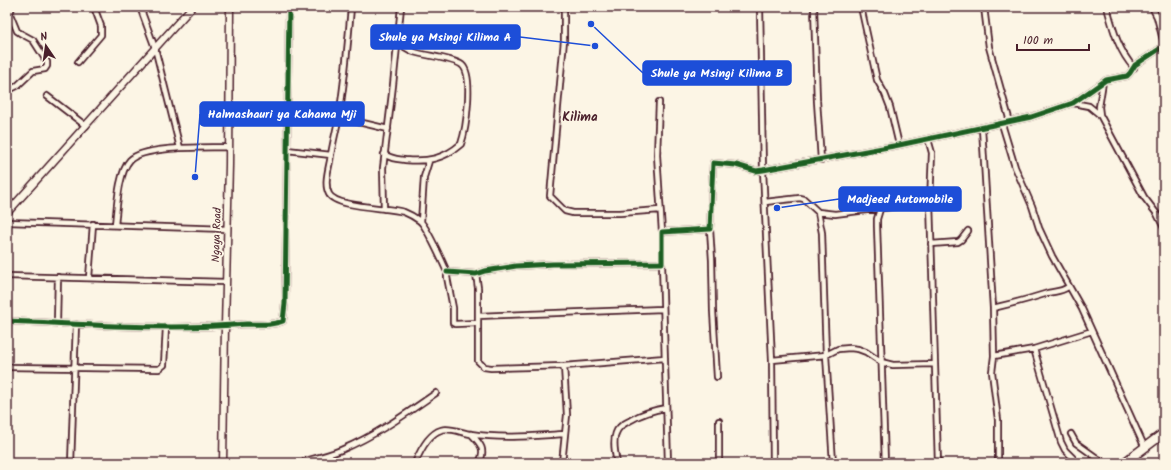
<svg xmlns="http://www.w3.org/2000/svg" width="1171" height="470" viewBox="0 0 1171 470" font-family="Kalam,sans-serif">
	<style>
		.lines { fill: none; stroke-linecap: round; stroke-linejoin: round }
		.minor-casing { stroke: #4a1f2b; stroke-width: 8 }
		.tertiary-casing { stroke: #4a1f2b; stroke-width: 9 }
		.trunk-casing { stroke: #4a1f2b; stroke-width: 11 }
		.minor { stroke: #fcf5e5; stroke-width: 4.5 }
		.tertiary { stroke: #fcf5e5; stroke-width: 6 }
		.trunk { stroke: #fcf5e5; stroke-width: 8 }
		.cycleway-casing { stroke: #fcf5e5; stroke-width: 8 }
		.cycleway { stroke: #1b5e20; stroke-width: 5 }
		.labels { text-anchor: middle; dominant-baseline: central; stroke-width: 4; stroke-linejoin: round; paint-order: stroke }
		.street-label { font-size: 11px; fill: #4a1f2b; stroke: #fcf5e5 }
		.quarter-label { font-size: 13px; font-weight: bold; fill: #4a1f2b; stroke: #fcf5e5 }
		.leader { fill: none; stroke: #1d4ed8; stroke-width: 1.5 }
		.callout-dot { fill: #1d4ed8; stroke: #fcf5e5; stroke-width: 1.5 }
		.callout { fill: #1d4ed8; stroke: #1d4ed8; stroke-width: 1.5 }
		.callout-label { font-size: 12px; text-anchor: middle; font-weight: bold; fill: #fff }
	</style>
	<rect width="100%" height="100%" fill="#fcf5e5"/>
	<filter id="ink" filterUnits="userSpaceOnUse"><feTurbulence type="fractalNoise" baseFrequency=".025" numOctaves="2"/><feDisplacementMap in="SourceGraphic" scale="8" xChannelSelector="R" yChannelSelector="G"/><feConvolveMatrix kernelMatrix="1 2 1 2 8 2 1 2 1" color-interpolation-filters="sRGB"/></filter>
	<g filter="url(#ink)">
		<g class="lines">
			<defs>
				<path id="minor" d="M140,7L155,48L180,148
					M351,7C348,43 345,80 339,116C336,131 332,146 330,161C328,171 324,185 329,194C336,208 390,207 404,212C409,214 416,218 420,221C426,226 443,263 447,272V277L453,308V323L455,324L478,323
					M564,7V40L550,196L565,211L573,213H620L660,210
					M760,7L763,170L772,360L773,463
					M814,7L817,101L821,160
					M861,7L877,80L885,94L890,107L899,145
					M984,7L989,47L1010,122
					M1107,7C1113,29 1118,50 1134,68
					M1152,7L1157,17L1164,44
					M7,18L10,14L12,7
					M78,62L101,35V26L94,7
					M7,91L17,86L33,71L45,69L47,66V62L33,40L20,33L17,31L10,14
					M47,96L86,126
					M659,102L657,155L662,232
					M1073,103L1089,106L1100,115L1144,197L1157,214L1164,228
					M339,115L350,120L388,129
					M1100,115L1099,107L1103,82
					M1002,124L1015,167L1032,206L1039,228L1052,256L1082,309L1145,448
					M982,128L993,308L994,356L992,372L998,420V463
					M928,139L932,153L930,202L938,463
					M287,150L331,155
					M384,154C391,159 397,159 405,160C428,162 444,159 461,144C466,130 474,75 462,65C453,58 426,56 414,52C409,50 403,46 398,43
					M765,202L800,198L804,199L818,212L835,214L930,202
					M384,209L383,168L393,85L401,7
					M880,209L877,219V226L885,463
					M818,212L822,233L826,355L833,463
					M7,222L227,229
					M421,222L424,177L429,161
					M115,225C117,208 118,173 130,160C145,145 207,148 229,147
					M710,229L712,260L713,311L717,377
					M931,244L958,242L961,240L968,231
					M662,263L668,463
					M447,272L476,274L485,271L516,266L553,264L662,263V232L710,229L713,163L736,165L756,171L763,170L899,145L1031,117L1073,103L1106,80L1127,76L1130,73L1135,65L1164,46
					M476,274L478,288V361L484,367L491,368L564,366L665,358
					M7,276L226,282
					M89,278L93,224
					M993,308C1011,304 1029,299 1048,293C1056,291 1061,292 1068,287
					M478,316L663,309
					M7,321C87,324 167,331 247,324C258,324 272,326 283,321L285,303L289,7
					M57,323L58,277
					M1034,349L1061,442L1065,450L1073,458
					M994,356L1034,349L1092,331
					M772,360L826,355L838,349L850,348L858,349L866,352L881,362L893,365L935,364
					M7,367L159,369L164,365L166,327
					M471,434C481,444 486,450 479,463
					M1071,434L1076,443L1104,463
					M71,463L76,324
					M297,463C312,459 327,456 341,450C375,436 406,414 436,393
					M415,463C420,451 428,434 441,430C450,427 462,433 471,434C502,439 533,436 564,434
					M562,463L567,415L564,366
					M617,463C615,453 611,435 620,427C623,424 628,422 631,420C643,413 653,410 666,408
					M719,463V421"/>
				<path id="tertiary" d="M7,213L192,7
					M223,463L225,326L229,165L230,7"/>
				<path id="trunk" d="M1124,463L1164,433"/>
			</defs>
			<use href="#minor" class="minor-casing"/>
			<use href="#tertiary" class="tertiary-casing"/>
			<use href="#trunk" class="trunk-casing"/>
			<use href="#minor" class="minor"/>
			<use href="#tertiary" class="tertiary"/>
			<use href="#trunk" class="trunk"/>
			<defs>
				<path id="cycleway" d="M447,272L476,274L485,271L516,266L553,264L662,263V232L710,229L713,163L736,165L756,171L763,170L899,145L1031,117L1073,103L1106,80L1127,76L1130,73L1135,65L1164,46
					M7,321C87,324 167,331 247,324C258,324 272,326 283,321L285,303L289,7"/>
			</defs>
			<use href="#cycleway" class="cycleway-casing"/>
			<use href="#cycleway" class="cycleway"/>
		</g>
	</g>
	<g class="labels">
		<g class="street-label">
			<text transform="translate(217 235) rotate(-88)">Ngaya Road</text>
		</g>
		<g class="quarter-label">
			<text x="580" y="117">Kilima</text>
		</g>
	</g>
	<path class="leader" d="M595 46L520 37M591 24L643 73M195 177L200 114M777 208L839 199"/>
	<g class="callout-dot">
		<circle cx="595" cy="46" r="4"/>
		<circle cx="591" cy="24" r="4"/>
		<circle cx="195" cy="177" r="4"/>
		<circle cx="777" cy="208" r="4"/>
	</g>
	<g class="callout">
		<rect x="371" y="25" width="149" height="24" rx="4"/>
		<rect x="643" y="61" width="148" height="24" rx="4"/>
		<rect x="200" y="102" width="164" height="24" rx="4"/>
		<rect x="839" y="187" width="122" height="24" rx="4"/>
	</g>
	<g class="callout-label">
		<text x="445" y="41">Shule ya Msingi Kilima A</text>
		<text x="717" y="77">Shule ya Msingi Kilima B</text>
		<text x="282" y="118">Halmashauri ya Kahama Mji</text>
		<text x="900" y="203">Madjeed Automobile</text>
	</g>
	<rect width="1171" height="470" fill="none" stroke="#fcf5e5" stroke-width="24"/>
	<rect x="12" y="12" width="1147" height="446" fill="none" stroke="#4a1f2b" stroke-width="1.5" filter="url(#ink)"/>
	<g transform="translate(46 46) rotate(347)" stroke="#fcf5e5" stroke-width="3" paint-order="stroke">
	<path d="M0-3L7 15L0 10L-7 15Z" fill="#4a1f2b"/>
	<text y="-6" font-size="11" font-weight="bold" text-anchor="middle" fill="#4a1f2b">N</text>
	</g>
	<path d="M1017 44v6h72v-6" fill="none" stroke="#4a1f2b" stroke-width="2"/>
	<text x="1023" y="44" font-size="12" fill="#4a1f2b" stroke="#fcf5e5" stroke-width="3" paint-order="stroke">100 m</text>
</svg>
